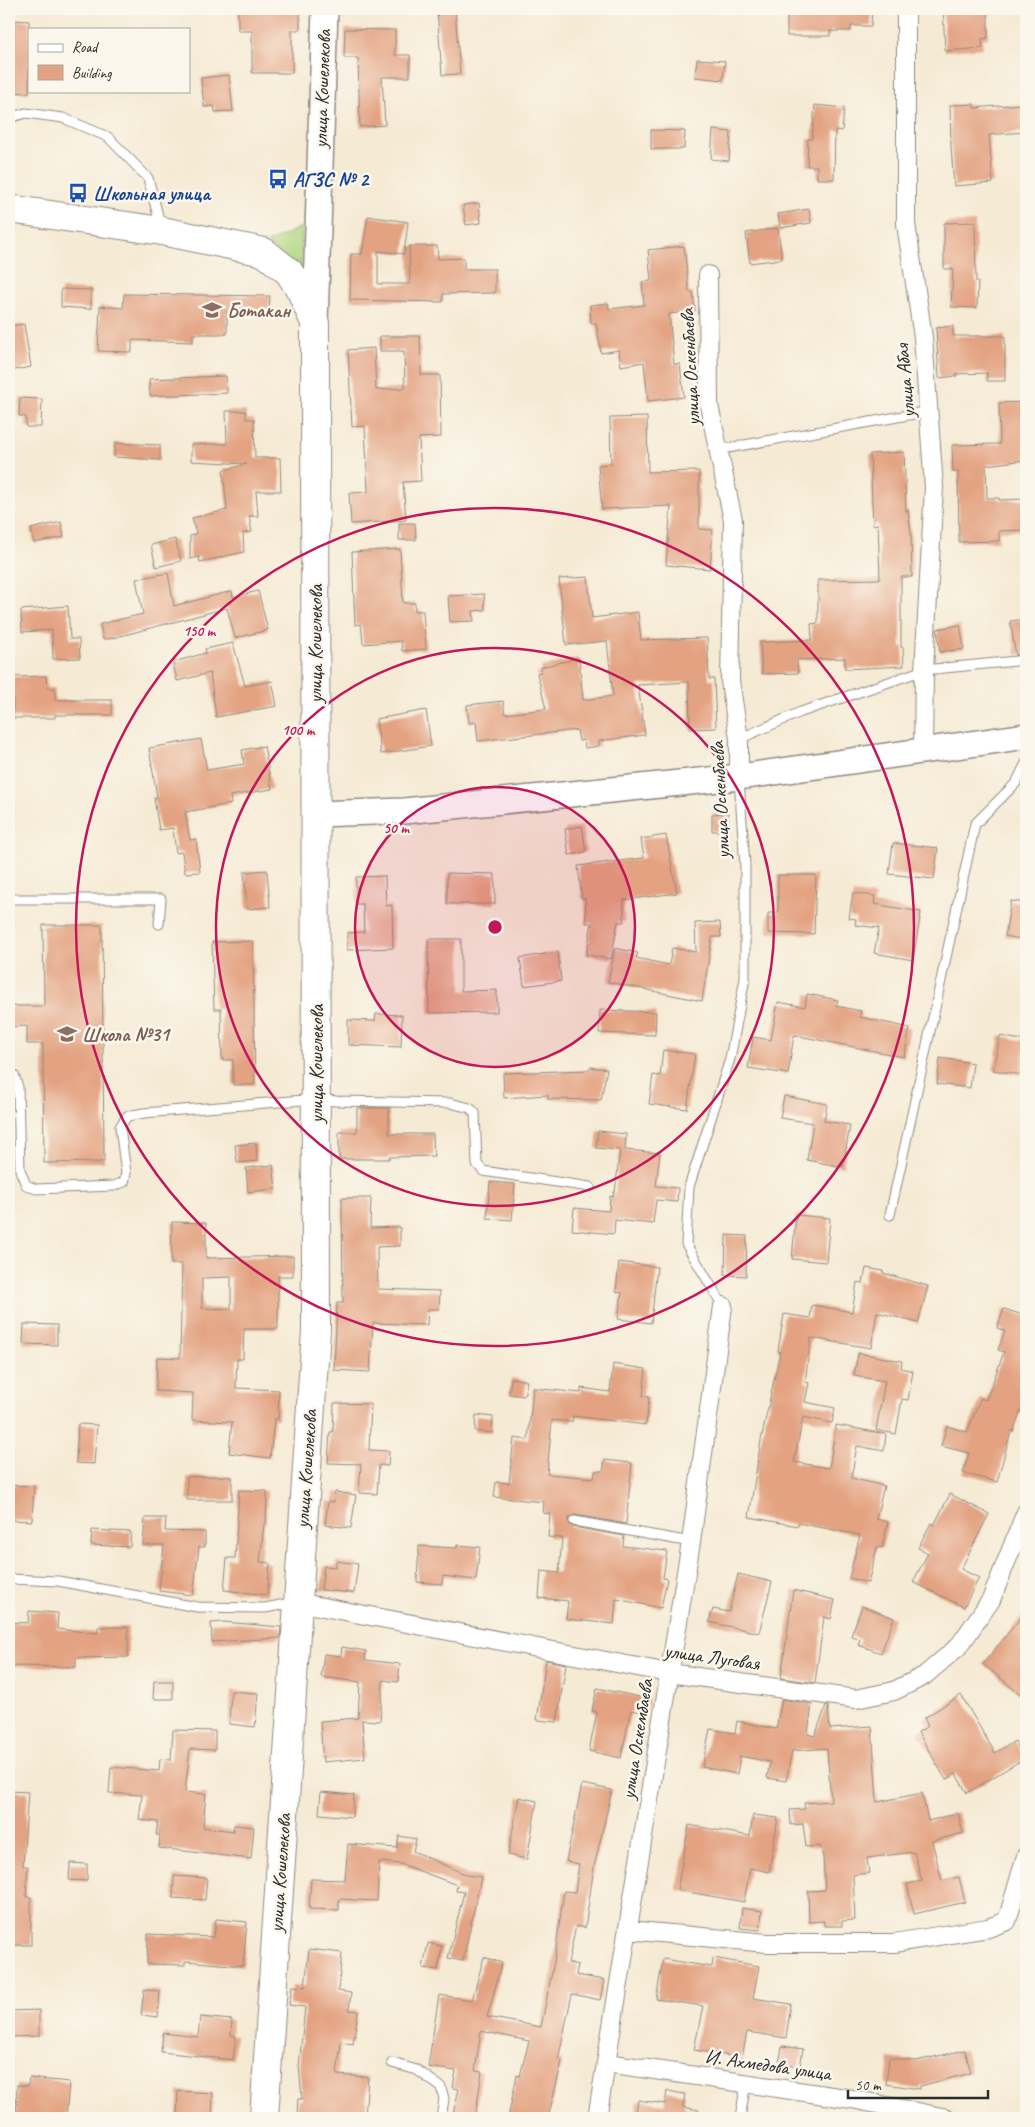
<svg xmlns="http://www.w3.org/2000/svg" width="1035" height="2127" viewBox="0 0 1035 2127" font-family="Caveat,sans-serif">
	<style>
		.green { fill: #aed57f; stroke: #6c8055 }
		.building { fill: #e3a281; fill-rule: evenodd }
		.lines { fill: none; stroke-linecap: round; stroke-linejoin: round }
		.service-casing { stroke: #908a80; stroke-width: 11 }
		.minor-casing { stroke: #908a80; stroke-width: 20 }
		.secondary-casing { stroke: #908a80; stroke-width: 28 }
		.primary-casing { stroke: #908a80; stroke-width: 30 }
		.service { stroke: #fff; stroke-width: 9 }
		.minor { stroke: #fff; stroke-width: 18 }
		.secondary { stroke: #fff; stroke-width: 25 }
		.primary { stroke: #fff; stroke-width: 28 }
		.ring { fill: none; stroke: #c2185b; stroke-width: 2.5 }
		.labels { text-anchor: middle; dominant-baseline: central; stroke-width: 5; stroke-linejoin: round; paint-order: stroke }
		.street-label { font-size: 20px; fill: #2b2b2b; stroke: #fbf7ec }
		.transit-label { font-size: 20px; font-weight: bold; fill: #164399; stroke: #fbf7ec; text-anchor: start }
		.education-label { font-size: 20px; font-weight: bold; fill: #785e54; stroke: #fbf7ec; text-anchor: start }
		.centre { fill: #c2185b; stroke: #fbf7ec; stroke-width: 2.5 }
		.ring-label { font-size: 15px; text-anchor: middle; font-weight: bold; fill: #c2185b; stroke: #fbf7ec; stroke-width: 5; stroke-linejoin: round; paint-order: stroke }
	</style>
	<rect width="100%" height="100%" fill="#fbf7ec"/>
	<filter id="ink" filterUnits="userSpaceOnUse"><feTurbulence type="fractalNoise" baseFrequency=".02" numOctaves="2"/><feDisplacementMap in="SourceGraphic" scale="10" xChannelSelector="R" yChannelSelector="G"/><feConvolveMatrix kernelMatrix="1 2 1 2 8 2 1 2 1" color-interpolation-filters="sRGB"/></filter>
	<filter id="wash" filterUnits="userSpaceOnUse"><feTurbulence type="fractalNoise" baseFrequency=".0096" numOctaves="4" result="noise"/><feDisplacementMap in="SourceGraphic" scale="20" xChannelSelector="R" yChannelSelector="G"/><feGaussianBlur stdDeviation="1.12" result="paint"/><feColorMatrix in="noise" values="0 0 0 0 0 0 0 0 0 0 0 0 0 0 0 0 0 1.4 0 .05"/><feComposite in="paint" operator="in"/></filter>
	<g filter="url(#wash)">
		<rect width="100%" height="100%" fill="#f5ead4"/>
		<path class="green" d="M302,227L301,273L267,243Z"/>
		<g id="blocks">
			<path class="building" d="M238,9H300V30H292V73H252V31H238Z
				M437,9H455L460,74L442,75Z
				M787,9H872L871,26H851V31H830V36H787Z
				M943,9H988V38L982,39L983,48L945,51Z
				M14,20L29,21V93L9,92V40H14Z
				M345,29L395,30V55H410V77H382L385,125L360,127L358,58H344Z
				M697,59L725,61L723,80L695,77Z
				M229,75L233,111L215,112L214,106L204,107L201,78Z
				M974,104V108L1021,104L1023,132L989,135L993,183L954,186L951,147L950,105Z
				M815,105L844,108L842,131L835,130L834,179H817V166H807L808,139H812Z
				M651,130L685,131L684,149H651Z
				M713,130L731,132L729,161L711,159Z
				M479,203L481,223L466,225L463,205Z
				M809,209L811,223L780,228L778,214Z
				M368,216L408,222L404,254L378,251V284H410L409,246H437L438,259L464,258V269H495V293L443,294V302L350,300L351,254H362Z
				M975,222L976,282H978L977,308L951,307L953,269H944V223Z
				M778,228L782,259L750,263L746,233Z
				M684,246L689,292H693L695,311L669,314L674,364H680L684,397L648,401L644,362L621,366L619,350L601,353L596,323H591L590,305L608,303L609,309L644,305L642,282L651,281L648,250Z
				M61,289L91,290V309L61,307Z
				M124,294L270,296L269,311H264V313L227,312V334H193V342L132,340V352L98,351L100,306L123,308Z
				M24,324L31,367L9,371V326Z
				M953,326V336H1005V381H987V373L956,374L957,376L939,378L936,328Z
				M380,336H420L421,375H440L441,437L419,438L421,481L403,482L406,520L351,524L349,493L368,492L365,426L352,427L348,350L374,348L376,390L405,388L404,351H380Z
				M226,376L227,393L150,396L149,379Z
				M20,398L42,399L41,427H26V417L19,416Z
				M1026,402V460L986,465L987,498H999V500L1026,499V530L999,531V541L959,542L958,472H953L952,445L1000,444L999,403Z
				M226,411H246V419H254L255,458H280L281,491H256L258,516H249L252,532L243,533L244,552L200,562L199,557L190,559V536L196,534L192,518L227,510L223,470L247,464L191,461V444H227Z
				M647,417L648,472L699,471V529L713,530L710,569L666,565L671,506L602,509L598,465L611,464L610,418Z
				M115,443L160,445V460L114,457Z
				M904,452L906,511L908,510L911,533L912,577H901V647H903L904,666L845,669V658L797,660L798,673L762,674L760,642L812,640L811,624L818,623V580L880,579L878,524L873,525L870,454Z
				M61,522L64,537L34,543L31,529Z
				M399,523H415L416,540H399Z
				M175,539L181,561L156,567L151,545Z
				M400,549L403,603H415V611H423L426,649L402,651L401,641L363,644L361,624L355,625L352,552Z
				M168,573L174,606L232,591L233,597L258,591L268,630L235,638L227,608L109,639H103L100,624L143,614L136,579Z
				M588,577L592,618L638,612L641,640L707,638L709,679H714L716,728L690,729L689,682L638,685L645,735L599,741V746L585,748L584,740L579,741L577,730L478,741L476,722L469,723L467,705L503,701L505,714L546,709L537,673L542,672L541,667L579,658L583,700L613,696L607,641L566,645L559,579Z
				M484,594L485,610L473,611L474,621L450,622L448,596Z
				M68,606L70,639H79L80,658L53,659L52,630L22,632L21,610Z
				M1026,619V654L1016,655L1010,621Z
				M960,625L964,649L940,652L937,629Z
				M233,643L245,686L272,681L277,706L216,717L210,673L177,681L173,662L206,653L205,649Z
				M46,676L47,688H55V700H112V715H55V718H13V677Z
				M426,710L431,746L381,754L376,719Z
				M201,739L207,770L244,764L242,750L264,746L272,789L230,796L231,804L185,812L190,840L196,839L200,872L185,873L182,852L176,853L173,828L159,830L154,798L157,797L149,748Z
				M728,813L729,831H712V814Z
				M582,826L586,852L569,855L565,829Z
				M666,835L677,893L624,900V922H618L611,959L586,955L592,923H586L585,898L582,899L578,866L644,858L641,839Z
				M893,843L938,848L934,879L889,874Z
				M267,870L270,907L247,909L244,872Z
				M447,873L495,874V904H447Z
				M778,875H816L814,934L768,933V913H778Z
				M385,876L386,906L392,905L393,948L347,950V933L364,932L363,904H356V877Z
				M853,893L875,896L874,904L921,912L913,960L874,953L879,928L855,925L856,919L849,918Z
				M1011,901L1026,903V940L1005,936Z
				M720,922L721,937H712L702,1001L608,982L615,948L638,953L636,958L669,965L672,948L696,952L695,923Z
				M43,925H102L104,1162L44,1163L43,1044H27V1026L9,1027V1006H44Z
				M428,939H461V991L497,990V1012L429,1013Z
				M253,941L255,1085H233V1060H222L221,1009H214L212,942Z
				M558,952L561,981L524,986L520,958Z
				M807,994L838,1000L836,1006L861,1011L860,1017L910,1028L904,1057L794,1035L788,1074L748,1068L753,1037L771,1040L778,1002L805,1007Z
				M600,1010L656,1012L655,1035L599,1033Z
				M376,1014L402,1015L401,1047L348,1045V1020L375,1021Z
				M1000,1036L1026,1041L1021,1075L993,1070Z
				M663,1050L695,1054L687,1109L649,1104L653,1075L660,1076Z
				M940,1058L973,1063L970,1088L937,1084Z
				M590,1067L607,1069L601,1100L548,1099V1095L504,1098L503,1073L589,1070Z
				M784,1096L827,1104L824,1121L850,1125L843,1167L807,1160L813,1123L780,1118Z
				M357,1108H389V1134H433L434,1156L389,1157V1159H339V1132H357Z
				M598,1131L626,1134L625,1150L660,1153L656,1186L678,1188L677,1202L656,1200L653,1224L615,1220L614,1234L572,1230L574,1208L609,1211L610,1196L613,1197L614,1192H615L620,1150L596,1148Z
				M256,1143L257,1161L237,1163L235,1145Z
				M273,1165L276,1189L248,1192L246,1168Z
				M490,1182L515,1184L512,1220L487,1218Z
				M342,1198H371L370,1228L400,1227V1246L377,1247L378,1289L440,1291L439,1309H428L427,1325L373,1323L370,1372L334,1370L337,1303H343Z
				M796,1215L830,1218L826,1262L792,1259Z
				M172,1222L206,1223V1258L293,1256V1276H278V1329H244L243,1359H237L236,1388L279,1390L278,1419H274L270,1458L229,1453L232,1422L192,1420L193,1393L156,1391L157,1357L180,1358L182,1264H171ZM231,1277V1309L202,1308V1278Z
				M726,1235L747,1236L746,1276L725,1275Z
				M619,1262L657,1267L651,1323L618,1319L622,1293L616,1292Z
				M866,1268L883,1271V1273L928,1286L918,1323L877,1312L871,1348L811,1338L805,1382L809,1383L805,1402L835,1408L832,1423L803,1417L794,1462L829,1468L836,1425L886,1434L884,1451L857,1446L851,1478L884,1486L876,1519L888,1522L882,1548L877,1547L868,1583L849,1578L860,1535L798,1523V1526L749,1517L761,1440L780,1352L778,1351L784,1314L810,1318L812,1305L852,1312L857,1282L863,1283Z
				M1004,1309L1026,1316V1396L1013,1432L1011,1431L997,1482L963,1473L969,1453L941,1446L947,1426L967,1432L981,1398L986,1400L1004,1352L998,1350L1005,1331L997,1328Z
				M24,1324L57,1325V1345L23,1344Z
				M858,1353L902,1361L901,1368L913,1371L908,1400L902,1399L896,1434L876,1430L885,1381L854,1376Z
				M613,1364L646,1369L643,1396L649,1397L646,1425L573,1416L572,1422L552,1420L547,1474L594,1478L595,1471H603L605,1460L632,1463L626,1524L575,1515L570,1517L568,1520L570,1525L573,1527L624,1536L623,1546L667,1551L663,1578L667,1579L661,1608L616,1599L614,1624L566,1619L568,1601L539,1598L541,1571L559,1573L562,1538L548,1537L550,1514L543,1513L544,1502L494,1497L496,1482L509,1483L514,1438L528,1440L533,1388L581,1393V1388L610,1392Z
				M511,1378L527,1381L524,1396L509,1394Z
				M334,1403L371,1404L369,1450L389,1451L388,1466L379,1465L377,1494L359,1493L361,1464L328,1463L330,1432H333Z
				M476,1415L493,1417L492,1433L475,1431Z
				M78,1424L97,1425L94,1464L76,1463Z
				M225,1476L232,1477V1500H187V1477Z
				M9,1485L34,1486L32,1521L9,1520Z
				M239,1490L267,1491L266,1524H264L260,1562L270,1563L267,1595L224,1590L227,1558H235Z
				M335,1492L356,1495L351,1528L325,1525L328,1501L334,1502Z
				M950,1494L989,1514L961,1569L979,1578L964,1607L913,1582L928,1553L918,1548L931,1523L934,1525Z
				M145,1518H166L165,1531L205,1532V1547H199L193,1595L159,1591L164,1545H143Z
				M92,1530L131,1532L130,1547L91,1545Z
				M457,1545L480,1547L476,1580L443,1576L442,1584L417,1582L419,1546L457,1548Z
				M336,1561L358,1564L354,1593L321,1590L324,1566L336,1567Z
				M738,1574L772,1582L759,1633L709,1622L713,1609L729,1612Z
				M793,1590L835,1600L831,1619L824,1617L815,1683L781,1678Z
				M862,1606L894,1618L881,1653L858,1645L860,1639L851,1636Z
				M29,1611L58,1613L57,1629L98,1633V1627H128V1657L76,1658V1667L9,1666V1622L28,1623Z
				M1026,1611V1699L983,1664Z
				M224,1622L281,1627L280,1638L212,1642L211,1623Z
				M342,1647L366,1651L365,1660L400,1664L398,1682L383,1680L380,1721L362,1720L365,1758L323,1762L320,1721L358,1718L360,1682L321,1677L324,1654L341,1656Z
				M546,1660L566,1664L557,1722L537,1720Z
				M154,1681H173V1699H153Z
				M597,1688L649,1699L646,1713L631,1710L621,1758L589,1751L597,1712L592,1711Z
				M231,1691L258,1693L255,1727L229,1724Z
				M961,1695L995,1753L1015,1741L1025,1758L967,1793L956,1774L946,1780L918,1732L928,1726L924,1718Z
				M782,1699L812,1704L808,1734L815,1736L826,1706H828L830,1729L872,1726L877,1802L922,1793L928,1821L958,1813L963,1833L932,1841L942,1881L959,1877L965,1902L914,1914L907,1884L922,1881L914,1852L867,1858L869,1873L853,1875L855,1920L842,1921V1926H824V1921L809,1922L808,1891L825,1890L823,1857L820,1846L806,1847L803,1824L791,1825L790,1810L805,1809L804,1803L831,1801L827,1748L792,1751L786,1781L767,1778L770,1762L740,1756L737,1774L702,1767L710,1729L735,1733L737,1721L776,1729Z
				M173,1730L215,1731V1750L190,1749L185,1792L206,1794L203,1827L233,1831L234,1825L254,1827L251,1859L159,1848L160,1835H156L158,1822L139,1820L142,1795L109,1793L111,1767L159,1771L160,1759L171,1760Z
				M582,1784L612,1790L594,1867L585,1928L576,1926L568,1963L578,1965L576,1975L604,1980L600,2000L572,1994L558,2060L562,2061L548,2118H508L517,2075L520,2076L529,2041L481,2031L475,2071L482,2072L475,2118H452L459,2089L453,2088L456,2071L428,2067L439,1995L472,2000L484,1957L502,1963L487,2017L541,2027L554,1962L564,1891L575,1892L579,1864L566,1861Z
				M9,1791L28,1792L23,1866H28L26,1897H31V1945H9Z
				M321,1792L354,1795L352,1817L319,1814Z
				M519,1797L537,1801L527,1859L508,1855Z
				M753,1815L778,1818L769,1872L750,1868L744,1902L677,1890L689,1825L750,1836Z
				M399,1836L416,1839L413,1851L467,1875L481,1877L463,1961L448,1958L464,1892L456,1891L457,1885L401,1864L379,1862L377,1901L339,1899V1910L309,1909L311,1879L345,1880L348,1844L397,1848Z
				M70,1863L87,1864V1881L69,1880Z
				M174,1876L207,1878L205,1900L173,1898Z
				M742,1908L762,1911L760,1930L740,1928Z
				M216,1919L247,1922L243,1966L185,1961V1965L147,1964L148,1934L214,1937Z
				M428,1943L442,1946L438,1970L423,1968Z
				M309,1949L342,1953L338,1991L351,1993L349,2010L358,2011L353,2044L341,2042L337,2075L368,2077L365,2118H334L297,2115L298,2099H302L299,2066L305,2007L289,2005L292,1986L305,1987Z
				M713,1958L759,1966L753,1998L791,2004L786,2038L747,2032L742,2058L694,2050L703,2006L656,1999L663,1959L712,1967Z
				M144,1990L160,1991L158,2017L141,2015Z
				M39,2010V2036L9,2037V2011Z
				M200,2017L232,2020L231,2035L236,2036L233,2060L161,2052L163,2033L198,2037Z
				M782,2046L803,2049L800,2067L779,2064Z
				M965,2050L971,2073L920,2086V2089L886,2084L889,2058L916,2061Z
				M29,2078L69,2082L66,2118H16L17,2085L28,2086Z
				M178,2091L213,2093L212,2118H177Z
				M667,2091L685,2094L683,2107L699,2110V2118H635L638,2100L665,2104Z"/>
		</g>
	</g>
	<g filter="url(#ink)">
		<use href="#blocks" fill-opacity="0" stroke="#908a80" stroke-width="1"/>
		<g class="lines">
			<defs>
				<path id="service" d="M9,118L26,113L63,118L108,137L148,178L161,227
					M717,450L930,411
					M739,739L801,712L924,670L1026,660
					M9,899H161L159,924
					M9,1073L14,1075L18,1087L20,1170L26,1185L36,1189L114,1186L124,1182L126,1173L120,1127L127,1116L144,1113L316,1099L336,1101L450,1103L470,1108L475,1113L477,1164L483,1171L590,1187
					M890,1215L975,824L1016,783L1026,763
					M723,1306L686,1244L689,1187L730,1059L745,978V866L739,779
					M574,1521L691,1542
					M9,1579L58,1581L197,1607L265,1608L296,1602
					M392,2063L417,2070L441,2087L444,2099L441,2118
					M740,2118L746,2083"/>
				<path id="minor" d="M906,9V224L923,337L934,487L924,670L923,750
					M708,275L709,405L733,520L730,681L739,739V777
					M297,1602L669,1673L856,1699L894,1691L924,1676L959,1646L991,1600L1026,1512
					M628,1930L767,1943H894L988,1928L1007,1921L1026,1856
					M607,2063L852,2099L947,2118
					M597,2118L691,1542L723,1306"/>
				<path id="secondary" d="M315,323L325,9
					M315,814L404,811L739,777L1026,736"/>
				<path id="primary" d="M9,209L162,231L264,252L289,272L301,291L315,323L316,1330L264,2118"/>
			</defs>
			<use href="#service" class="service-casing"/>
			<use href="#minor" class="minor-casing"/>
			<use href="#secondary" class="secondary-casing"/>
			<use href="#primary" class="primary-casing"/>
			<use href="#service" class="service"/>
			<use href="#minor" class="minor"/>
			<use href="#secondary" class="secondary"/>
			<use href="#primary" class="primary"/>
		</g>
	</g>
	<circle cx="495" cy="927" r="140" fill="#c2185b" fill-opacity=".12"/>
	<g class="ring">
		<circle cx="495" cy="927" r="140"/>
		<circle cx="495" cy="927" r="279"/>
		<circle cx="495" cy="927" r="419"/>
	</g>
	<defs>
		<symbol id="bus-bare" viewBox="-9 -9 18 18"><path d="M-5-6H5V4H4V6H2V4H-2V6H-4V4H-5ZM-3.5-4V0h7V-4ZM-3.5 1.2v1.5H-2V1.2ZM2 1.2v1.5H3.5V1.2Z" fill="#1a4fb4" stroke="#fbf7ec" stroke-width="2.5" paint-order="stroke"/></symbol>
		<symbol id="school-bare" viewBox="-9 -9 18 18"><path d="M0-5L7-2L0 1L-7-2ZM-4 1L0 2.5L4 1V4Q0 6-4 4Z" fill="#8d6e63" stroke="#fbf7ec" stroke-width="2.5" paint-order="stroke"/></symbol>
	</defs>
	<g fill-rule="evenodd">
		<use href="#bus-bare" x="264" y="165" width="28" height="28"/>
		<use href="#bus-bare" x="64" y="179" width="28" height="28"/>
		<use href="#school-bare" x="198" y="296" width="28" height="28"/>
		<use href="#school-bare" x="53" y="1020" width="28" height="28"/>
	</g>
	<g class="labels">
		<g class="street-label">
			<text transform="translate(322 89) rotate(-88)">улица Кошелекова</text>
			<text transform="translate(690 367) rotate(-93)">улица Оскенбаева</text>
			<text transform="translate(905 381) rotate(-95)">улица Абая</text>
			<text transform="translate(315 644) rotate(-90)">улица Кошелекова</text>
			<text transform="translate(720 800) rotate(-93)">улица Оскенбаева</text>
			<text transform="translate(316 1064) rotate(-90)">улица Кошелекова</text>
			<text transform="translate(306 1469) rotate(-86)">улица Кошелекова</text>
			<text transform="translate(712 1657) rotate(8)">улица Луговая</text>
			<text transform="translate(637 1739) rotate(-81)">улица Оскембаева</text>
			<text transform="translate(280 1873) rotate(-86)">улица Кошелекова</text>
			<text transform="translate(768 2065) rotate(8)">И. Ахмедова улица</text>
		</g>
		<g class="transit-label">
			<text x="293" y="179">АГЗС № 2</text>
			<text x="93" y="193">Школьная улица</text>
		</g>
		<g class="education-label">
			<text x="227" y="310">Ботакан</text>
			<text x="82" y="1034">Школа №31</text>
		</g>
	</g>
	<circle cx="495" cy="927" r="8" class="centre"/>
	<g class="ring-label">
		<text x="199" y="636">150 m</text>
		<text x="298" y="735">100 m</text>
		<text x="396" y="833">50 m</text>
	</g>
	<rect width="1035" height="2127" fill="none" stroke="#fbf7ec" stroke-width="30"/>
	<rect x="28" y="28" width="162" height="65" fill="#fbf7ec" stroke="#a8a59f"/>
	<rect x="38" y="44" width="25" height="8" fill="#ffffff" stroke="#a8a59f"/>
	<text x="72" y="52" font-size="15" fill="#2b2b2b">Road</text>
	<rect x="38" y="65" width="25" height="15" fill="#e3a281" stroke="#a8a59f"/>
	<text x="72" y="78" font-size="15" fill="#2b2b2b">Building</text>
	<path d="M848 2090v8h140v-8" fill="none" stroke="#2b2b2b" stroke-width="2.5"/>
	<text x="855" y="2090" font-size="15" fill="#2b2b2b" stroke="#fbf7ec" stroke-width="4" paint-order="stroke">50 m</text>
</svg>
